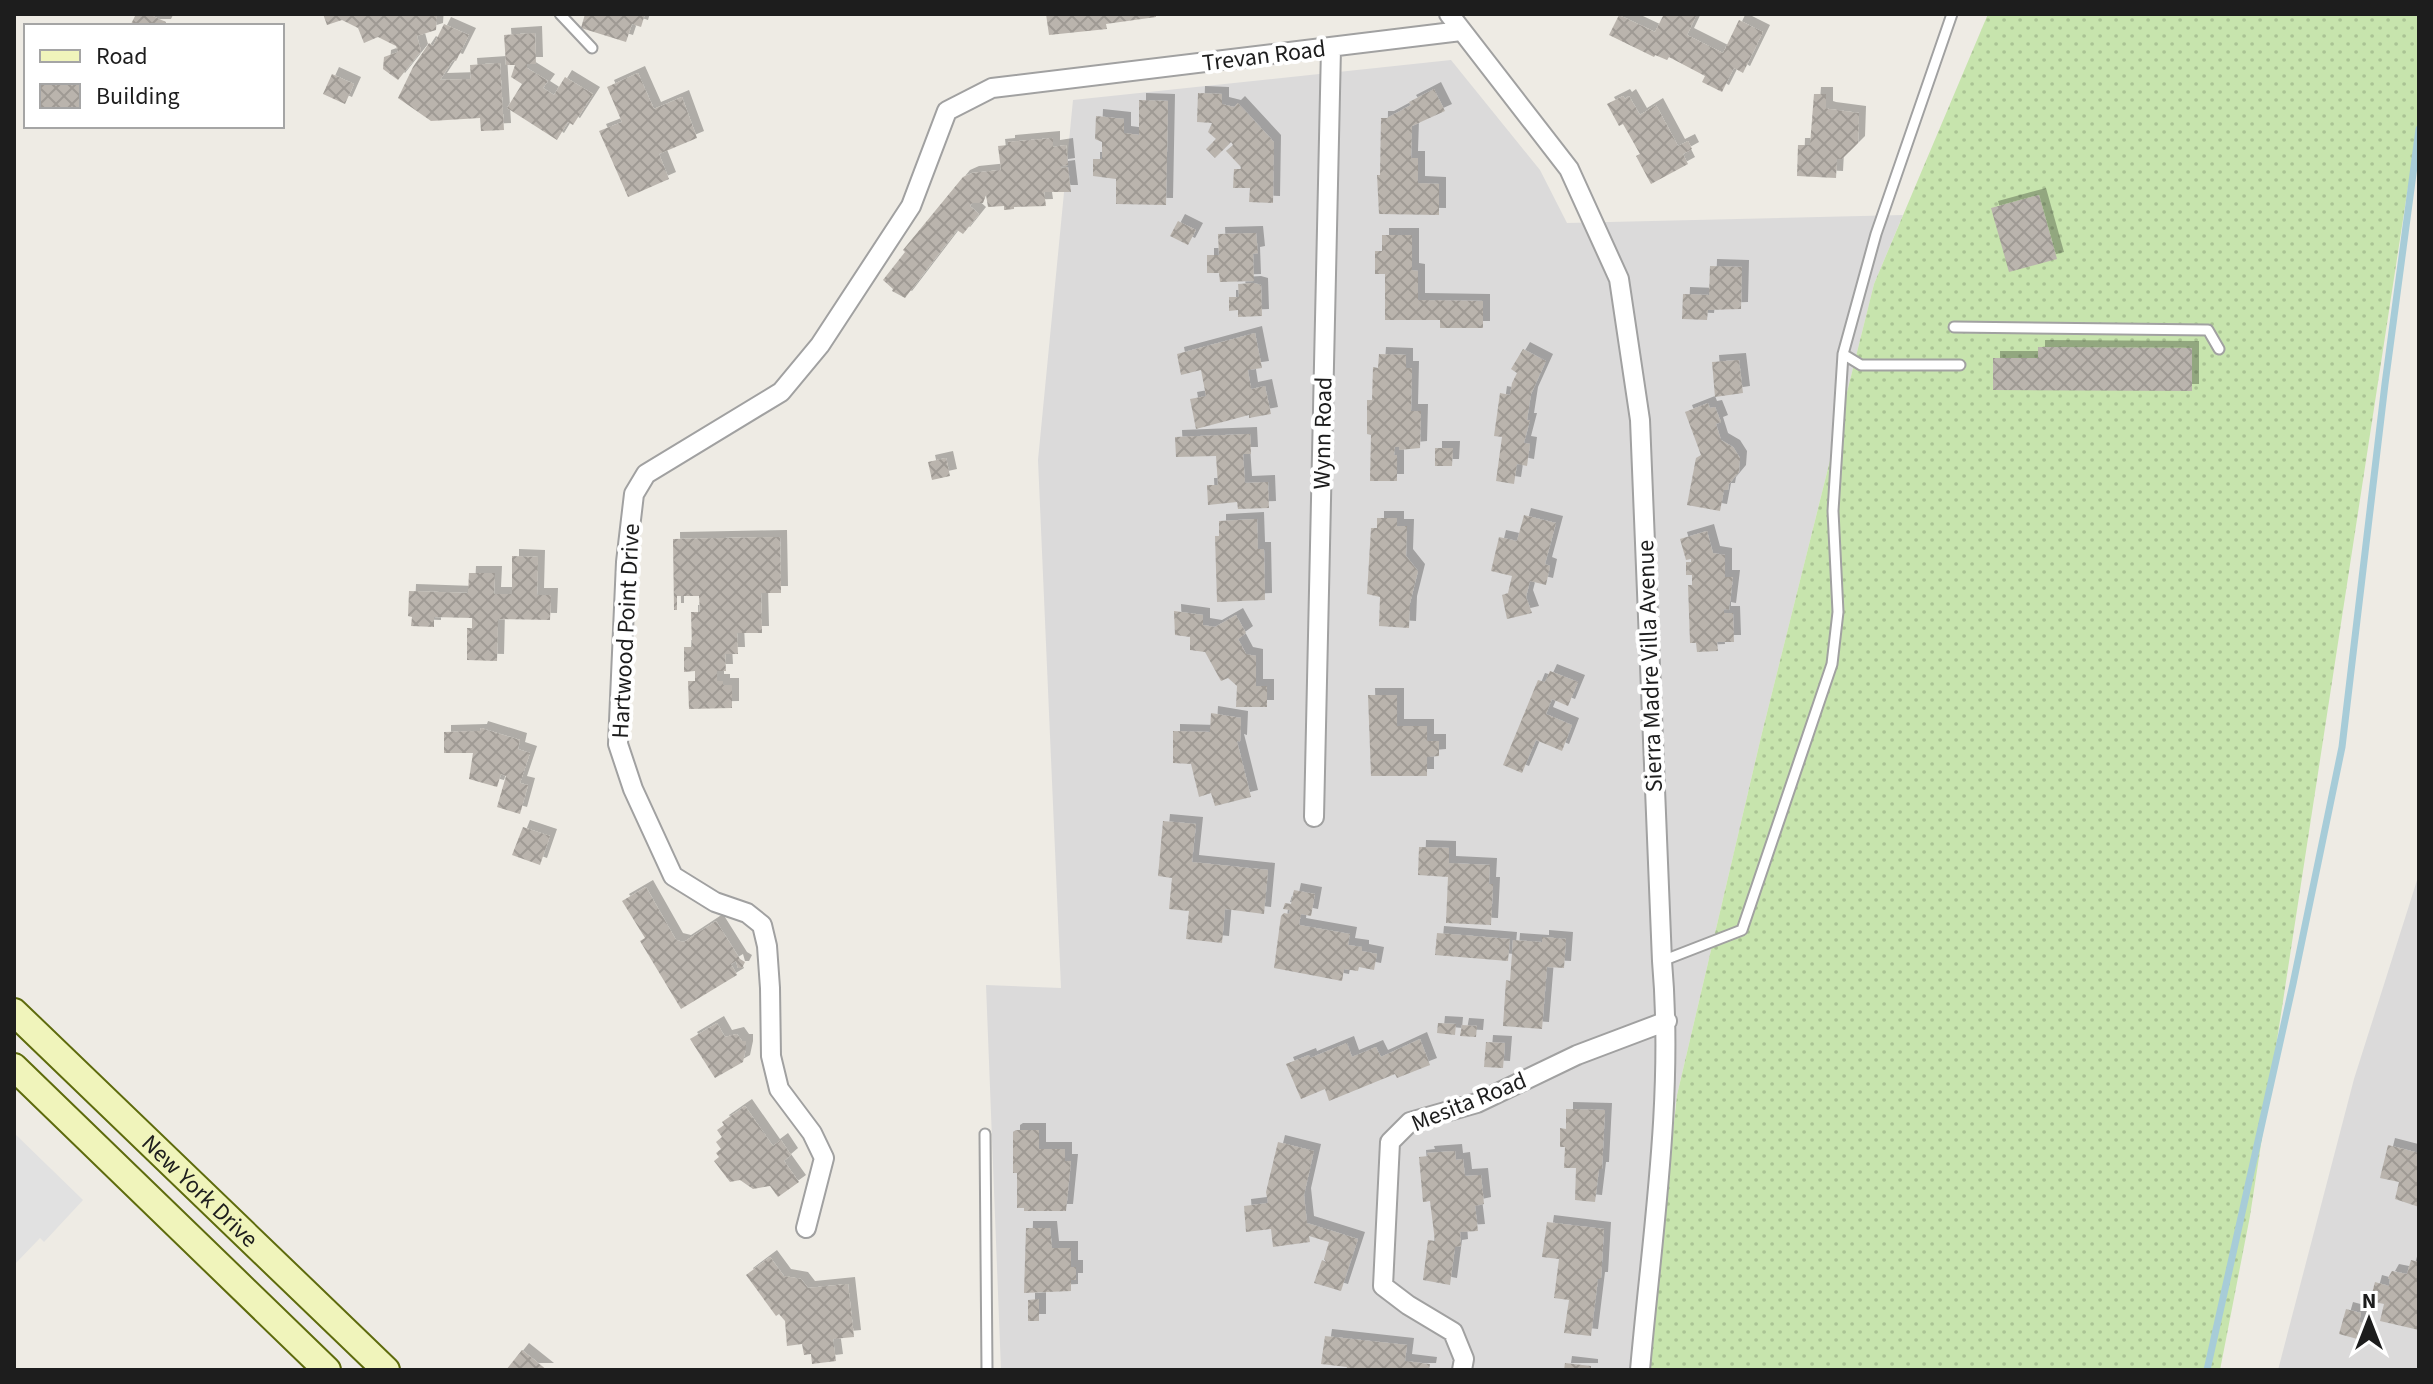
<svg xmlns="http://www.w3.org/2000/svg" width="2433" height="1384" viewBox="0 0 2433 1384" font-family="'Source Sans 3',sans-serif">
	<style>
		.residential { fill: #dbdada }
		.grass { fill: url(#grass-dots) }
		.parking { fill: #e1e1e1 }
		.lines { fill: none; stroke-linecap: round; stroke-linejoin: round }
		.stream { stroke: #a7ccd8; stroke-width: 7 }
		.building { fill: url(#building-cross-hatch); filter: url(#shadow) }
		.service-casing { stroke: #a1a1a1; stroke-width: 13 }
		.minor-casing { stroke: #a1a1a1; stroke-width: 22 }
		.secondary-casing { stroke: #5e6b0d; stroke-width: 30 }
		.service { stroke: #fff; stroke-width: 9 }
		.minor { stroke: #fff; stroke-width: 18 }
		.secondary { stroke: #f0f4bb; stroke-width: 26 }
		.labels { text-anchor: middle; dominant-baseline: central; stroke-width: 8; stroke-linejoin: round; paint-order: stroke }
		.street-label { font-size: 24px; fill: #1d1d1d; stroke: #fff }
	</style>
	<defs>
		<pattern id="grass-dots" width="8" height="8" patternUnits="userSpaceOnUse" patternTransform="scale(2)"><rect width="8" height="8" fill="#c7e4ad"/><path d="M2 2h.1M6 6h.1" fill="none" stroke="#aac394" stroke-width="1.8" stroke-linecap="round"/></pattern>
		<pattern id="building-cross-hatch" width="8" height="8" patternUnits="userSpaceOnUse" patternTransform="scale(2)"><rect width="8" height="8" fill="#bab4ad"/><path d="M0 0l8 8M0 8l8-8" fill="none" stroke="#9f9a94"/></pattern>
		<filter id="shadow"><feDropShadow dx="7" dy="-7" stdDeviation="0" flood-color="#0004"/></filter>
	</defs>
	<rect width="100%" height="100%" fill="#eeebe4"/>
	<path class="residential" d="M1451,60L1540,170L1567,223L1903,215L1874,284L1761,737L1677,1095L1642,1370H1001L986,985L1061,988L1038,460L1073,100Z
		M2419,874V1370H2278L2354,1079Z"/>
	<path class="grass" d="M1988,14H2419V153L2408,187L2250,1216L2220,1370H1647L1677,1095L1761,737L1874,284Z"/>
	<path class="parking" d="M14,1133L83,1200L44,1242L40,1238L14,1265Z"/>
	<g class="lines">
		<path class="stream" d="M2207,1370L2293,984L2342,747L2385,384L2419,129"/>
	</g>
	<path class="building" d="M136,14H148L166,22L164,26H130Z
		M323,14H437L436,30L417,36L421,51L398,80L383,69L384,57L398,52L396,46L378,37L364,43L358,28L342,20L327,25Z
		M585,14H645L641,27L632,24L626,42L581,28Z
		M1046,14H1156V17L1106,24L1107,29L1049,35Z
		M1664,14H1697L1687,35L1723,53L1739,20L1763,32L1743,73L1734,68L1722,92L1702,82L1705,76L1669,57L1667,60L1655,55L1654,57L1609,35L1619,15L1655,32Z
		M444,24L469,35L456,61L453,60L440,80L471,79L470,65L500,63L504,130L481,131L480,118L431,121L398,98L413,67L429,43L433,46Z
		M535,33L536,64H527V68L548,81L543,88L554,95L565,77L593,94L573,125L568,122L557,140L507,108L522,84L511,77L515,65H506L504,35Z
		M638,73L654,109L682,97L697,138L659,154L669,179L628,197L599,131L622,122L607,87Z
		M332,74L354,84L345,104L323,94Z
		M1434,89L1445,111L1412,126L1411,158H1418V183L1439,184V215L1379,214L1377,175H1380L1381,118H1387L1411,105L1409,102Z
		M1198,93L1222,94V104L1234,107L1238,103L1274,142L1273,203L1249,202L1250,188H1233L1234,169H1241V167L1226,151L1233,145L1231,142L1215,158L1206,149L1216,139L1208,132L1212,123L1197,122Z
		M1814,94H1826V108L1829,109L1859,113L1858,143L1842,159H1837L1836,178L1797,176L1798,145H1810Z
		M1623,96L1625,99L1629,96L1640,115L1656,105L1678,146L1688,141L1692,149L1683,154L1688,164L1651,184L1636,156L1640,154L1623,124L1619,126L1607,104Z
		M1139,100L1168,101L1166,205L1116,204V179L1093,176V159H1102V142L1095,139L1096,116L1124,119V133L1139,135Z
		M1053,138V147L1066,145L1068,165L1061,166V168L1068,167L1071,192H1044L1046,206L1014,207V209L1004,210V206L988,207L986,195L983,203H972L970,206L979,214L963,234L957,230L905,298L892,291L893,289L883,280L905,252L903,250L963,177L972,173L1001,170L998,146L1008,145V142Z
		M2039,195L2057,259L2009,272L1991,208Z
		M1178,221L1196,230L1188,245L1170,236Z
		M1256,233L1258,253L1253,254L1254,281L1220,282L1219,273H1207V255H1219L1218,234Z
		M1382,235H1412V270L1418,271V300L1483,301V328H1440V320H1385V274H1375V251H1382Z
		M1710,266L1742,267L1741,309L1708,310L1707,320L1682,319L1683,294L1709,295Z
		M1254,283L1261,285L1262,316L1238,317V310L1229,311V297H1239L1238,284Z
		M1255,333L1262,368L1248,370L1251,389L1265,386L1271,414L1249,418V415L1196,429L1190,399L1206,396L1201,370L1181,375L1177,354Z
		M2038,347L2192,348V391L1993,390V358H2038Z
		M1523,349L1546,361L1531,394L1527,420H1530L1524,443L1530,444L1527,466L1517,464L1514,484L1496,481L1502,437L1494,436L1500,393L1510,395L1512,383L1517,373L1511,369Z
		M1379,354L1406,355V368H1412L1411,411H1421L1420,448L1399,450V447H1395L1394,455H1397V481H1370L1371,435L1367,434V400H1372L1373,367L1378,368Z
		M1739,360L1743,393L1715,397L1712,362Z
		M1708,403L1710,408L1715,407L1721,422L1716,424L1721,440L1733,447L1740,458L1739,472L1729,484L1728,490H1724L1720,511L1687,505L1696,458L1701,455L1685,412Z
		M1250,434L1251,454H1243L1245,483L1268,482L1269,508L1238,509L1237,502L1208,505L1207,485H1218L1216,456L1176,457L1175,437Z
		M1435,448H1453L1452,466H1435Z
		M946,458L950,476L932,480L928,462Z
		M1524,515L1556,523L1545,564L1550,566L1546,585L1530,581L1526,597L1532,613L1507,619L1502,595L1508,593L1512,576L1491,571L1499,537L1517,541Z
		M1377,518H1397V526H1407L1406,556L1418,571L1410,603L1409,628L1379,626L1380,597L1367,594L1371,528H1377Z
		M1257,519L1258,549H1264L1265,600L1217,602L1215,536H1219V521Z
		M1707,531L1713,553L1725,555V577H1733L1729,610L1724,609V613H1733L1734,642H1717L1718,651L1697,652L1696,643H1690L1688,585H1692V575H1686V562H1691V559L1686,560L1680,539Z
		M780,537L781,593H761L762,633H737L738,654H725L726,671H717V681H723V685H732V708L689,709L688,681H695V671L684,672V647H692L691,612H700L699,596H677V610H674L673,539Z
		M512,556L538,557L537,595H551L550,620L498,619L497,661L467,660V628H472V618L434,617V627L411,626L412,617L408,616L409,591L468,593L469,573H495L494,594H512Z
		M1174,611L1203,615V625L1215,627L1236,615L1246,633L1238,639L1246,654L1256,656V686H1267V707H1236L1237,686L1228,678L1221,681L1205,652L1190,650V637L1175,635Z
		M1550,671L1578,682L1568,706L1552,699L1546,714L1572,725L1562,751L1536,740L1522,773L1503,765L1538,680L1545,682Z
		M1368,695H1397V726H1427V741H1439V756L1427,757V776H1371Z
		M1211,713L1241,718L1240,742L1237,741L1251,797L1215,806L1211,793L1199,797L1191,764L1173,763V731L1210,732Z
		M481,728L520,740L518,749L530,753L520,783L528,785L520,814L497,807L506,776L501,774L497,787L469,779L473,753H444V732L480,731Z
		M1163,821L1196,824L1192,862L1268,870L1264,914L1225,909L1222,943L1186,939L1189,911L1169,909L1172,878L1158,876Z
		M523,827L550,836L540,865L512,855Z
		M1419,847L1449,848V863L1490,865L1489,884H1493L1491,925L1446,923L1448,877L1418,875Z
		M646,887L676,940L684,942L716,921L740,959L745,962L742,968H738L736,961L731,964L737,975L681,1009L640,941L645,938L622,901Z
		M1294,890L1315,894L1311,916L1301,914L1299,925L1350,934L1348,945L1362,947V951L1377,954L1374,970L1359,967L1358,971L1344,969L1342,981L1274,968L1281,916L1284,913L1289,914L1290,910L1283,909L1285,903L1291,904Z
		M1437,933L1510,939L1508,961L1435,955Z
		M1542,937L1566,939L1564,968L1547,967L1542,1029L1503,1026L1506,980L1510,981L1513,940L1542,942Z
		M717,1023L725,1037L737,1034L742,1041H746V1048L743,1062L715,1078L690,1039Z
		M1438,1023L1456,1024L1455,1035L1437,1033Z
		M1462,1025L1477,1026L1476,1037L1460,1036Z
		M1420,1039L1430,1065L1397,1078L1395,1074L1329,1101L1325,1089L1301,1099L1286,1064L1309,1055L1310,1058L1347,1043L1352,1057L1376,1047L1381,1057Z
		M1486,1042L1505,1043L1503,1068L1484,1067Z
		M745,1106L773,1146L781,1140L791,1155L784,1161L799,1182L778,1197L770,1186L753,1189L740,1180L730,1182L714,1161L719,1157L716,1153L721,1149L716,1142L722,1137L717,1130L724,1125L722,1122Z
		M1566,1109L1605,1110L1602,1169H1599L1595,1202L1575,1200L1576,1168H1564L1565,1147H1560V1128L1566,1129Z
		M1016,1130H1039V1149H1065V1161H1071L1066,1211H1024V1208H1017V1173H1013V1132Z
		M1278,1142L1314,1151L1304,1195L1307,1223L1358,1239L1341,1291L1314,1283L1322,1260L1326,1262L1324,1259L1329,1242L1309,1236L1310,1242L1273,1247L1271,1229L1246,1232L1244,1206L1268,1203L1266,1192Z
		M2388,1145L2419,1153V1207L2395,1199L2399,1182L2380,1178Z
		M1455,1151L1456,1160L1463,1159L1465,1176L1481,1175L1484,1204L1475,1206L1478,1231L1460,1232L1461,1246L1455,1247L1450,1285L1423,1280L1428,1240L1435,1241L1430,1201L1423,1202L1419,1157L1428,1156L1427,1153Z
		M1547,1222L1604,1229L1601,1279H1598L1591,1336L1564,1333L1569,1300L1554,1298L1559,1259L1542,1257Z
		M1026,1228H1050L1052,1248H1071V1267H1076V1280H1071V1291L1024,1293Z
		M770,1257L784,1276L801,1279L808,1288L848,1284L854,1337L833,1339L836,1361L812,1364L811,1354L804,1355L802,1344L787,1346L785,1321L779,1314L776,1316L746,1275Z
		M2411,1260L2419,1262V1330L2380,1321L2384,1304L2370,1301L2375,1282L2389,1286L2390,1279L2388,1278L2392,1271L2407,1274Z
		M1039,1299V1321H1028V1300Z
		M2346,1309L2361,1313L2359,1322L2365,1324L2361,1340L2339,1334Z
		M1325,1336L1407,1345L1405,1361L1430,1364L1429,1370H1346L1347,1367L1321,1364Z
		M522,1350L547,1370H506Z
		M1565,1363L1591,1366V1370H1564Z"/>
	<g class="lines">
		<defs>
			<path id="service" d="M560,14L592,48
				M1954,327L2208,330L2219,349
				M1843,354L1861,365H1960
				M1662,961L1742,930L1832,664L1838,612L1833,511L1843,354L1876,234L1952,14
				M985,1134L987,1370"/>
			<path id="minor" d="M1449,14L1569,169L1619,279L1640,420L1662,961C1674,1097 1652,1235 1640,1370
				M1314,817L1331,48
				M806,1228L824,1158L812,1133L779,1089L771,1056L770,988L767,946L762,925L747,913L715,902L673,876L633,789L618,744L626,562L634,494L646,474L781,392L820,345L911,206L947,111L992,88L1461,31
				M1462,1370L1464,1359L1453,1332L1408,1305L1383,1286L1390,1142L1410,1122L1477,1103L1577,1055L1667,1021"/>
			<g id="secondary">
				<path id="s1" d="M14,1012L386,1370"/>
				<path d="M14,1067L327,1370"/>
			</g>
		</defs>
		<use href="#service" class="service-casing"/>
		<use href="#minor" class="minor-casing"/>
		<use href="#secondary" class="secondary-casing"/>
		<use href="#service" class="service"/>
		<use href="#minor" class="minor"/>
		<use href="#secondary" class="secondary"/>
	</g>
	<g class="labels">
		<g class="street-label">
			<text transform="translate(1264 56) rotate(-7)">Trevan Road</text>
			<text transform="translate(1323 433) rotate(-89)">Wynn Road</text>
			<text transform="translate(626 631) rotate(-87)">Hartwood Point Drive</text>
			<text transform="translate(1650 666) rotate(-92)">Sierra Madre Villa Avenue</text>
			<text transform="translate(1469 1102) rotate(-22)">Mesita Road</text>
			<text stroke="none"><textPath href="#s1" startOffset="258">New York Drive</textPath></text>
		</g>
	</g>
	<rect width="2433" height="1384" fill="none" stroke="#1d1d1d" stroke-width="32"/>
	<rect x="24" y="24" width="260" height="104" fill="#ffffff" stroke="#a5a5a5" stroke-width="2"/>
	<rect x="40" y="50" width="40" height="12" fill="#f0f4bb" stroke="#a5a5a5" stroke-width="2"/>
	<text x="96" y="64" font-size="24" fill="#1d1d1d">Road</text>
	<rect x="40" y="84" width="40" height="24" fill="url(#building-cross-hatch)" stroke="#a5a5a5" stroke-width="2"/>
	<text x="96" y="104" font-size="24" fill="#1d1d1d">Building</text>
	<g transform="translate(2369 1320)" stroke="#ffffff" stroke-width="6" paint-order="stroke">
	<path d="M0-6L14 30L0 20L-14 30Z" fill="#1d1d1d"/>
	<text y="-12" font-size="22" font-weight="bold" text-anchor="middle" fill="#1d1d1d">N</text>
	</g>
</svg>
